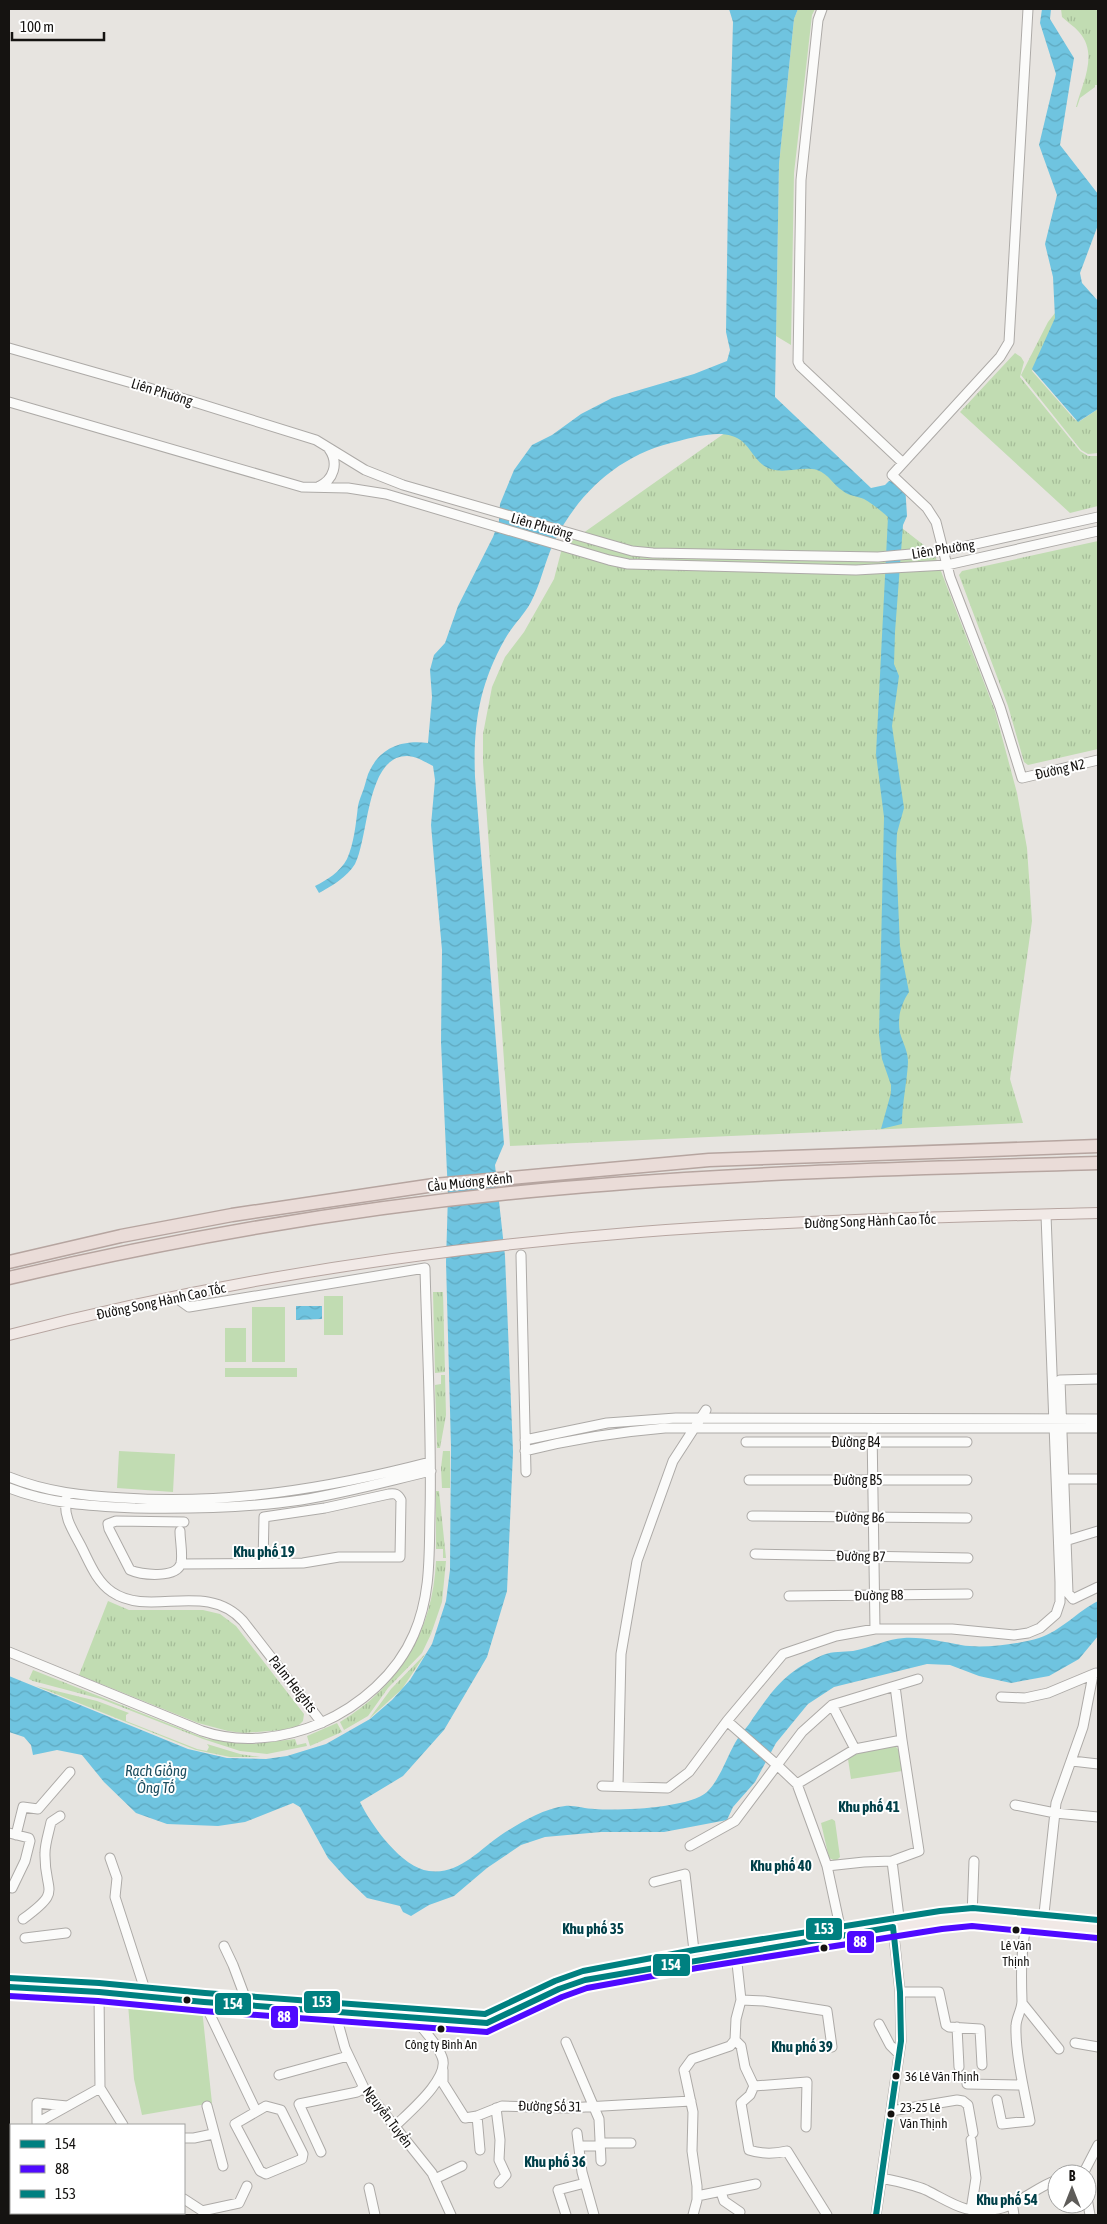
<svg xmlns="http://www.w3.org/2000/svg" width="1107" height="2224" viewBox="0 0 1107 2224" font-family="'Asap Condensed',sans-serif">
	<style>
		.grass { fill: url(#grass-tufts) }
		.park { fill: #c1dcb2 }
		.water { fill: url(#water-waves) }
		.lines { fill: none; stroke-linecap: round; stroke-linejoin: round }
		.minor-casing { stroke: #adaaa7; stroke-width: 11 }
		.major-casing { stroke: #b6a5a0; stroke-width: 12 }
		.highway-casing { stroke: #b6a5a0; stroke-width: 15 }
		.minor { stroke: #fbfbfa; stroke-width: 9 }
		.major { stroke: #f1e9e6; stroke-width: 10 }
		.highway { stroke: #eadcd8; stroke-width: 12 }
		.bus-1-casing { stroke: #fff; stroke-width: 10 }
		.bus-2-casing { stroke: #fff; stroke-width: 10 }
		.bus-3-casing { stroke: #fff; stroke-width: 10 }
		.bus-1 { stroke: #008080; stroke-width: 6 }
		.bus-2 { stroke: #4f0aff; stroke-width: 6 }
		.bus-3 { stroke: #008080; stroke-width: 6 }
		.bus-dot { fill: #151311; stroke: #fff; stroke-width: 2 }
		.labels { text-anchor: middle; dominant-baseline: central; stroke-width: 4; stroke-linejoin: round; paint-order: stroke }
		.bus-label { font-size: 13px; fill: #151311; stroke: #fff }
		.street-label { font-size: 14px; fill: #151311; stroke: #fff }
		.neighbourhood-label { font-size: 15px; font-weight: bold; fill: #004049; stroke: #fff }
		.water-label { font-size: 15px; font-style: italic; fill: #1c4d5f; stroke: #fff }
		.line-badge { stroke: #fff; stroke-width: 2 }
		.badge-label { font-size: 14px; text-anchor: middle; font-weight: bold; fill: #fff }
	</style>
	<defs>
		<pattern id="grass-tufts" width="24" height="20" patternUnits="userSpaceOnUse" patternTransform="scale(1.25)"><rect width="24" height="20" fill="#c1dcb2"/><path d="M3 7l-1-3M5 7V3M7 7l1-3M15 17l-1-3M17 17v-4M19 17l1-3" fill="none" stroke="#a5bc98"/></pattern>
		<pattern id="water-waves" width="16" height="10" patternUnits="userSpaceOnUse" patternTransform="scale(1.25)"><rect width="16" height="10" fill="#6fc4e0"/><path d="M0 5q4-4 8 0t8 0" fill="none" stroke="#5fa8bf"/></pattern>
	</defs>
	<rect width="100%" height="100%" fill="#e7e4e0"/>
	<path class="grass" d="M1061,9H1098V85H1095V87L1080,98L1077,107H1076C1082,84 1099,54 1079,32C1074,26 1067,22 1062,17Z
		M1055,313V321L1032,371L1075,420L1080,421L1098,409V453L1088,454L1081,450L1021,375L1048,322Z
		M1015,353L1021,357L1024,362L1020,377L1080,451L1088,456H1098V506L1070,513L960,412Z
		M764,410L898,525L934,553L995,711L1017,793L1027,848L1032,921L1010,1079L1023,1123L510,1146L483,762V734L492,687L505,657L524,632L554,579L562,548L756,411Z
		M1098,541V749L1028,765L1024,762L1008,706L959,575L962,571Z
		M433,1292H443L445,1372L435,1373Z
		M441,1375H445L446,1415L440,1448H437L435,1385L441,1384Z
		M443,1451H450V1488H442L441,1468Z
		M436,1491H439L446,1558H443V1549H436Z
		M436,1561H446L442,1602L431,1634L422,1653L388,1688L368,1716L344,1730L340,1722C400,1686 433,1630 436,1561Z
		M108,1601L129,1610H203L220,1614L236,1626L304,1714L303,1721L298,1726L282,1730L243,1733L228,1731L198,1723L79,1675Z
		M426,1653L402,1689L369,1719L391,1689Z
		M33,1670L207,1739L251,1744L295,1739L297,1745L306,1743L307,1746L267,1754L240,1751L203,1739L101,1699L33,1681L29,1679Z
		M36,1686L97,1701L129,1713L126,1715V1721L197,1749L207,1751L209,1747L207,1744L240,1754L260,1757H230L196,1750Z
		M337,1723L342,1732L310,1746L307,1736Z"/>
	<path class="park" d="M798,9H815L812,15L794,173L791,345L776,336L779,164L794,19Z
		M324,1296H343V1335H324Z
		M252,1307H285V1362H252Z
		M225,1328H246V1362H225Z
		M225,1368H297V1377H225Z
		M119,1451L175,1454L173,1492L117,1488Z
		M894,1745L899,1750L902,1771L851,1779L848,1759L860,1752Z
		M832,1819L835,1821L840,1857L836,1861L829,1858L821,1823Z
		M128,2004L202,2009L212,2103L142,2115L134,2079Z"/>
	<path class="water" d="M729,9H798L794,19L779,164L775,397L871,488L885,485L889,481L905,484L907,516L903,525L895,632L894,664L899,676L892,726L904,808L897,833L896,855L900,946L909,992C901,1004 897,1018 900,1033C903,1043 908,1051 908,1062C907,1083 902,1103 902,1124L881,1129L891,1093V1085L882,1059L879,1035L884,817L876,754L888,517C881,511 873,504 864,499C857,496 849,496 843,491C833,485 829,474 817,470C802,466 785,474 771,469C753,464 751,441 732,436C716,431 695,437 679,441C622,453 580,490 554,542C545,561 541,583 531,602C524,615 512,626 505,639C479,685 473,725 475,777L504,1144L495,1165L505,1256L513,1452L507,1591L487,1657L444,1730L403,1776L360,1802C371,1825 402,1868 429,1871C459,1875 479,1850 501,1835C520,1823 542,1809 565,1806C574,1805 585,1809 595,1809C619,1811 690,1808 707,1792C720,1779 726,1759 735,1743C740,1734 748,1727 753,1718C775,1687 786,1671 823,1655C833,1651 843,1652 853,1651C871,1648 886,1639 904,1638C924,1637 942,1642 961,1645C982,1649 1019,1644 1039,1638C1061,1631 1078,1611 1098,1601V1636L1079,1659L1049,1676L1011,1683L979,1676L950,1665L927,1664L834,1687L808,1704L776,1743L755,1782L733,1807L727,1820L664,1832H601L545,1837L521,1845L487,1868L454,1896L429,1905L411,1916L403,1912L400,1906L367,1898L345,1877L328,1858L300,1807L293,1803L245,1822L218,1826L167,1824L136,1813L104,1782L82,1755L57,1750L33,1755L31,1745L24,1737L9,1732V1676L188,1749L227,1758L266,1759L287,1756L326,1744L370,1719L392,1700L410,1680L432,1644L446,1601L450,1570L451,1447L446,1262L448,1194L441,1042L442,950L431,825L435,780L433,766C425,762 416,756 407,756C366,756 369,837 355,864C347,877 332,886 319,893L315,886C327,880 340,872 347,859C354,844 356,823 358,806C359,800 362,794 364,788C366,782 367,775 370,770C382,746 404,740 428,743L432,697L430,670L434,655L445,643L458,606L493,537L499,521L500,504L514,470L532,445L552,435L581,414L612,398L694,374L727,361L730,350L726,332L728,199L733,22Z
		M1042,9H1051L1050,19L1074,58L1060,145L1098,194V225L1080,273L1082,283L1098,301V409L1078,422L1032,369L1055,318L1053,277L1045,244L1057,195L1039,145L1056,74L1040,23Z
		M296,1306H322V1319L296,1320Z"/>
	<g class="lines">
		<defs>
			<path id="minor" d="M822,9L818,20L801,180L798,362L800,366L903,463
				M1028,9L1009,342L1000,357L892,475L927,508L936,522L950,577L1000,707L1022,778L1098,760
				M9,348L146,387L316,440L365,470L403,485L632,551L653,553L878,557L944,551L1098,517
				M9,402L302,487L348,488L386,494L609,560L628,564L856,570L947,565L1098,531
				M318,487C334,480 339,463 329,449
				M521,1255L526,1472
				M1098,1379L1060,1380L1068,1593L1073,1599L1098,1587
				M872,1428L875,1629
				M525,1440L607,1423L676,1418L1098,1419
				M746,1442H967
				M525,1451C572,1439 617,1432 665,1428H1098
				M9,1477C46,1492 84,1496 124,1498C228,1505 330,1488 430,1462
				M1063,1479H1098
				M749,1480H967
				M9,1488C50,1504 91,1506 135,1508C190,1509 247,1508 301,1500C345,1493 388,1481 431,1471
				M66,1499C63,1518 74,1532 82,1548C90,1564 97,1582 112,1592C150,1618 206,1580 243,1621L322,1723
				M752,1516L967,1518
				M180,1531C180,1541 183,1554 181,1563C177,1579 141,1575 130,1570L109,1529L108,1524L116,1521L184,1522
				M1065,1541L1098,1531
				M755,1554L968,1558
				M181,1564L303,1563L339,1557H400L401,1500C398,1494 395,1493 389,1494L325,1508L264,1517L263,1563
				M789,1596L968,1594
				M9,1652L202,1731C240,1744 284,1739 321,1723C360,1706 397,1674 414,1634C431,1595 429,1555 430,1514C432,1432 427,1350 425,1268L189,1307L175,1297
				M895,1686L902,1740
				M1001,1697L1025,1698L1048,1693L1096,1673
				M832,1705L855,1749
				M1072,1761L1098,1764
				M797,1784L827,1866L842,1936
				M602,1786L668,1788L689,1772L727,1721L783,1654L836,1636L875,1629H952L1014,1635L1028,1633L1040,1628L1056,1614L1060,1602V1582L1046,1215
				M618,1786L621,1654L637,1561L673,1461L706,1410
				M1015,1805L1055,1813L1098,1817
				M9,1833L29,1838L30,1841L25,1861L12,1888
				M16,1835L23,1807L38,1809L70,1772
				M690,1846L735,1821L777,1765L727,1721
				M110,1858L117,1878L115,1897L147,1996
				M892,1861L900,1925
				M827,1866L864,1862L892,1861L919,1851L902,1740L855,1749L797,1784L777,1765L802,1732L832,1705L918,1679
				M654,1882L685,1874L695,1959
				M972,1917L974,1861
				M23,1919C64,1889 44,1894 45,1853C45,1843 49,1832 51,1822L60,1816
				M1043,1923L1056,1803L1083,1727L1093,1675
				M25,1938L66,1933
				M224,1946L233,1965L248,2005
				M736,1954L741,2000L736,2019L735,2040L741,2046L745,2067L754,2086L750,2095L741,2103L749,2150C761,2154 774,2154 787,2151L827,2215
				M99,1992L100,2088L123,2125
				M900,1992H939L946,2025L949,2027L980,2029L982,2065
				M741,2000L764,2001L827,2011L832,2047
				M204,2002L256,2111
				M1022,2003L1059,2049
				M335,2012L345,2048L364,2088L432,2173L451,2215
				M879,2024L890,2045L899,2054
				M957,2027L959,2067
				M566,2042L599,2119L601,2161
				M1075,2043L1098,2047
				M443,2070V2083L465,2118L477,2116L502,2106L568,2108L691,2101
				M279,2075L348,2056
				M967,2084L1023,2085
				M754,2086L807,2082L806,2127
				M997,2100L1002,2124L1030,2121C1025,2094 1015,2053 1016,2026C1016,2018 1022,2010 1022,2001C1021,1973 1021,1948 1027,1921
				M207,2106L223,2166
				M266,2106L281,2110L303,2154L302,2159L266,2174L260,2171L235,2124Z
				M496,2108L500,2140L499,2160L506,2175L499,2183
				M891,2111L957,2100L963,2101L968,2105L973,2133
				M477,2116L480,2150
				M37,2123L100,2088
				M37,2123V2103L67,2106
				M394,2127C408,2113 451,2078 442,2057C437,2043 424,2031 415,2019
				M577,2133L582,2172L594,2215
				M184,2138H194L213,2134
				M971,2140L976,2178L971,2210
				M600,2143H631
				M579,2146H600
				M321,2152L299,2104L357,2092L364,2088
				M1083,2174L1098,2145
				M881,2178C896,2181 912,2184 926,2190C954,2204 965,2215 998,2209C1018,2205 1038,2186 1057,2180
				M435,2179L462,2166
				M369,2188L375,2215
				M721,2192L724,2201L740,2212
				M697,2196L756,2184
				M1087,2198L1090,2215
				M184,2199L207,2214
				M1012,2202L1014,2215
				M202,2211L239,2203L247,2186
				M134,2215L137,2213
				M566,2215L558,2190L585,2183
				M693,2215L697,2200V2186L692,2151L693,2112L684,2070L692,2059L730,2046L735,2040
				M876,2215L901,2041L900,1992L893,1927"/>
			<path id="major" d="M9,1335C215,1281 428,1249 640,1232C792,1220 946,1217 1098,1213
				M9,1987L99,1992L204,2002L487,2023L559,1989L585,1980L695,1959L941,1920L972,1917L1098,1929"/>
			<path id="highway" d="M9,1262L121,1236L232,1215L434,1185L709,1160L1098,1146
				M9,1278C191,1235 377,1204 564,1188C742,1172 920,1168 1098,1163"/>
		</defs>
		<use href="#minor" class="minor-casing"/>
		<use href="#major" class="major-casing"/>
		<use href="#highway" class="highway-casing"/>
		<use href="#minor" class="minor"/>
		<use href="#major" class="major"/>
		<use href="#highway" class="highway"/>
		<defs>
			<path id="bus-1" d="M9,1987L99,1992L204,2002L487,2023L559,1989L585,1980L893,1927
				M876,2215L901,2041L900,1992L893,1927"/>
			<path id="bus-2" d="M9,1996L98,2001L203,2011L487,2032L562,1997L587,1988L697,1968L942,1929L972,1926L1097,1938"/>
			<path id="bus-3" d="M9,1978L99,1983L205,1993L485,2014L555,1981L583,1971L694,1950L940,1911L973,1908L1098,1920"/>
		</defs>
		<use href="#bus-1" class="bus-1-casing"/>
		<use href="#bus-2" class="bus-2-casing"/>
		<use href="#bus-3" class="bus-3-casing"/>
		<use href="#bus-1" class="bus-1"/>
		<use href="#bus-2" class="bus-2"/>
		<use href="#bus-3" class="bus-3"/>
	</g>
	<g class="bus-dot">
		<circle cx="1016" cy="1930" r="4.5"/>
		<circle cx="824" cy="1948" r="4.5"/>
		<circle cx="187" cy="2000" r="4.5"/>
		<circle cx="441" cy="2029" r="4.5"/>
		<circle cx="896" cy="2076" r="4.5"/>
		<circle cx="891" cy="2114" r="4.5"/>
	</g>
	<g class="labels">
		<g class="bus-label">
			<text x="1016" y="1945">Lê Văn<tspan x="1016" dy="16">Thịnh</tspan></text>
			<text x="441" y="2044">Công ty Bình An</text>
			<text x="905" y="2076" text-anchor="start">36 Lê Văn Thịnh</text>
			<text x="900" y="2107" text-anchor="start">23-25 Lê<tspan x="900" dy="16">Văn Thịnh</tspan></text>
		</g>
		<g class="street-label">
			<text transform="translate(162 392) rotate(17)">Liên Phường</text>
			<text transform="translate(542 526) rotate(16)">Liên Phường</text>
			<text transform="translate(943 549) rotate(-9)">Liên Phường</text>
			<text transform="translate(1060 769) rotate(-13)">Đường N2</text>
			<text transform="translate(470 1182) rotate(-6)">Cầu Mương Kênh</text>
			<text transform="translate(870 1221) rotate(-2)">Đường Song Hành Cao Tốc</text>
			<text transform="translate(161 1301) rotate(-12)">Đường Song Hành Cao Tốc</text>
			<text x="856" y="1442">Đường B4</text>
			<text x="858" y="1480">Đường B5</text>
			<text transform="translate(860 1517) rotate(1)">Đường B6</text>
			<text transform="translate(861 1556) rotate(1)">Đường B7</text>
			<text transform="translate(879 1595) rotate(-1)">Đường B8</text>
			<text transform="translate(293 1684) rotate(52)">Palm Heights</text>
			<text transform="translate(550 2106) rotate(1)">Đường Số 31</text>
			<text transform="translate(388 2117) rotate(53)">Nguyễn Tuyển</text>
		</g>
		<g class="neighbourhood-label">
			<text x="264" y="1551">Khu phố 19</text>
			<text x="869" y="1806">Khu phố 41</text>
			<text x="781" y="1865">Khu phố 40</text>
			<text x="593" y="1928">Khu phố 35</text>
			<text x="802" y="2046">Khu phố 39</text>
			<text x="555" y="2161">Khu phố 36</text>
			<text x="1007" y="2199">Khu phố 54</text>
		</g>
		<g class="water-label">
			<text x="156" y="1770">Rạch Giồng<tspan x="156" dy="17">Ông Tố</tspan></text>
		</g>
	</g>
	<g class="line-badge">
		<rect x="805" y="1917" width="38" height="24" rx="5" fill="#008080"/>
		<rect x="846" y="1930" width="29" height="24" rx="5" fill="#4f0aff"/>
		<rect x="652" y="1953" width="39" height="24" rx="5" fill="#008080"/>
		<rect x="303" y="1990" width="38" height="24" rx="5" fill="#008080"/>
		<rect x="214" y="1992" width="38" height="24" rx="5" fill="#008080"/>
		<rect x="270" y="2005" width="29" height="24" rx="5" fill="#4f0aff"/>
	</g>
	<g class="badge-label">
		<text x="824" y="1934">153</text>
		<text x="860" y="1947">88</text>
		<text x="671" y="1970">154</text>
		<text x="322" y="2007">153</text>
		<text x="233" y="2009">154</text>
		<text x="284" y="2022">88</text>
	</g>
	<rect width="1107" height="2224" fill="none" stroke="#151311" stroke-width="20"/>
	<rect x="10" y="2124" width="175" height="90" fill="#ffffff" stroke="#a1a1a0"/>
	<rect x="20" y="2140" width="25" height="8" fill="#008080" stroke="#a1a1a0"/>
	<text x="55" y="2149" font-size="15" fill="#151311">154</text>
	<rect x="20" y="2165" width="25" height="8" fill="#4f0aff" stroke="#a1a1a0"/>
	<text x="55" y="2174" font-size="15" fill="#151311">88</text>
	<rect x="20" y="2190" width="25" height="8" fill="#008080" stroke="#a1a1a0"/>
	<text x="55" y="2199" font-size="15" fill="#151311">153</text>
	<g transform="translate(1072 2189)"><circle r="24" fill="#ffffff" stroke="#a1a1a0"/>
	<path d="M0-4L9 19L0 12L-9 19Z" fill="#5e5c59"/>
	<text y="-8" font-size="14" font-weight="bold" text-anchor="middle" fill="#151311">B</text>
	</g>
	<path d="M12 32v8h92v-8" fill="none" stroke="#151311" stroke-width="2.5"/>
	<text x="20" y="32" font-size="15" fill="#151311" stroke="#ffffff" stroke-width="4" paint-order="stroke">100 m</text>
</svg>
